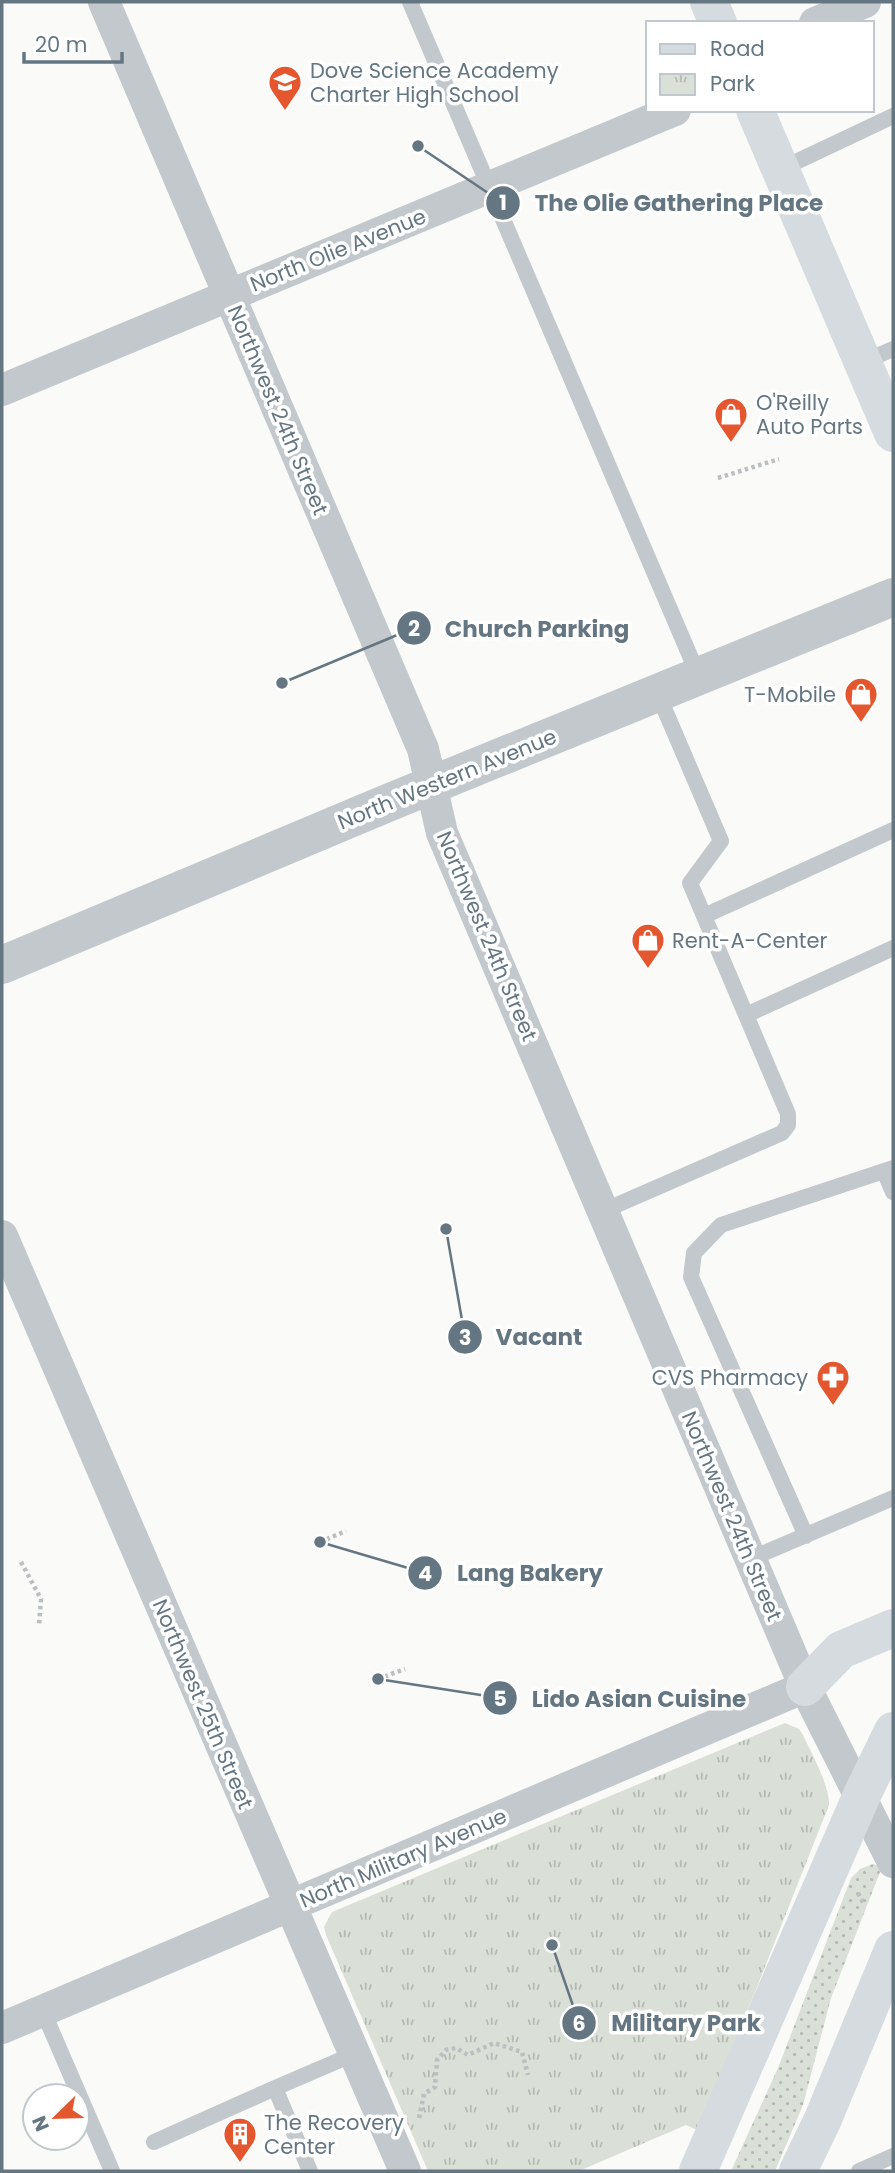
<svg xmlns="http://www.w3.org/2000/svg" width="895" height="2173" viewBox="0 0 895 2173" font-family="Poppins,sans-serif">
	<style>
		.grass { fill: url(#grass-dots) }
		.park { fill: url(#park-tufts) }
		.lines { fill: none; stroke-linecap: round; stroke-linejoin: round }
		.path { stroke: #bbbfc2; stroke-width: 4.5; stroke-dasharray: 3.5 3.5; stroke-linecap: butt }
		.service { stroke: #c3c8cc; stroke-width: 16 }
		.minor { stroke: #c3c8cc; stroke-width: 32 }
		.tertiary { stroke: #c3c8cc; stroke-width: 38 }
		.secondary { stroke: #d6dbdf; stroke-width: 38 }
		.primary { stroke: #d6dbdf; stroke-width: 38 }
		.labels { text-anchor: middle; dominant-baseline: central; stroke-width: 7; stroke-linejoin: round; paint-order: stroke }
		.poi-label { font-size: 21px; fill: #657683; stroke: #fff; text-anchor: start }
		.street-label { font-size: 21px; fill: #657683; stroke: #fff }
		.leader { fill: none; stroke: #657683; stroke-width: 2.5 }
		.callout-dot { fill: #657683; stroke: #fff; stroke-width: 2.5 }
		.mark-label { font-size: 21px; text-anchor: middle; font-weight: bold; fill: #fff }
		.callout-label { font-size: 23px; text-anchor: middle; font-weight: bold; fill: #657683; stroke: #fff; stroke-width: 7; stroke-linejoin: round; paint-order: stroke }
	</style>
	<defs>
		<pattern id="grass-dots" width="8" height="8" patternUnits="userSpaceOnUse" patternTransform="scale(1.75)"><rect width="8" height="8" fill="#dadfd7"/><path d="M2 2h.1M6 6h.1" fill="none" stroke="#b4b9b4" stroke-width="1.8" stroke-linecap="round"/></pattern>
		<pattern id="park-tufts" width="24" height="20" patternUnits="userSpaceOnUse" patternTransform="scale(1.75)"><rect width="24" height="20" fill="#dadfd7"/><path d="M3 7l-1-3M5 7V3M7 7l1-3M15 17l-1-3M17 17v-4M19 17l1-3" fill="none" stroke="#b4b9b4"/></pattern>
	</defs>
	<rect width="100%" height="100%" fill="#fafaf8"/>
	<path class="grass" d="M873,1864L882,1867L831,1998L803,2105L775,2171H731L778,2068L851,1878L860,1869Z"/>
	<path class="park" d="M785,1723L799,1729L803,1735C811,1752 830,1787 829,1805L757,1987L697,2130L686,2125L579,2171H428L326,1935L324,1927L332,1912Z"/>
	<g class="lines">
		<path class="path" d="M718,478L779,459
			M320,1542L346,1531
			M21,1562L41,1599L39,1626
			M378,1679L405,1669
			M858,1893L864,1904
			M419,2118L424,2094L435,2087L437,2060L446,2050L456,2048L468,2055L494,2043L522,2052L528,2075"/>
		<path class="service" d="M410,2L699,677
			M781,169L893,116
			M863,362L893,349
			M704,916L893,830
			M746,1015L893,948
			M884,1171L893,1192
			M603,1211L782,1133L788,1125V1114L690,883L721,841L658,694
			M806,1536L691,1277L694,1253L721,1225L893,1168
			M750,1559L893,1498
			M43,2011L112,2171
			M154,2142L275,2088
			M310,2171L275,2088L354,2054
			M859,2171L893,2156"/>
		<path class="minor" d="M104,2L423,749L442,833L805,1687L893,1862
			M815,23L865,2
			M2,390L675,110
			M2,1236L405,2171
			M2,2028L805,1687"/>
		<path class="tertiary" d="M2,965L390,802L893,597"/>
		<path class="secondary" d="M709,2L718,23
			M755,110L893,433"/>
		<path class="primary" d="M805,1687L841,1650L893,1628
			M698,2171L861,1797L893,1731
			M798,2171L823,2119L893,1950"/>
	</g>
	<defs>
		<symbol id="school-pin" viewBox="-11 -11 22 30"><path d="M0 17L-7.5 6A9.5 9.5 0 1 1 7.5 6Z" fill="#e4572e" stroke="#fff"/><path d="M0-5L7-2L0 1L-7-2ZM-4 1L0 2.5L4 1V4Q0 6-4 4Z" fill="#fff"/></symbol>
		<symbol id="shop-pin" viewBox="-11 -11 22 30"><path d="M0 17L-7.5 6A9.5 9.5 0 1 1 7.5 6Z" fill="#e4572e" stroke="#fff"/><path d="M-5-2.5h2.3a2.7 3.5 0 0 1 5.4 0H5L5.5 6h-11ZM-1.5-2.5h3a1.5 2.3 0 0 0-3 0Z" fill="#fff"/></symbol>
		<symbol id="pharmacy-pin" viewBox="-11 -11 22 30"><path d="M0 17L-7.5 6A9.5 9.5 0 1 1 7.5 6Z" fill="#e4572e" stroke="#fff"/><path d="M-2-6h4v4h4v4h-4v4h-4v-4h-4v-4h4Z" fill="#fff"/></symbol>
		<symbol id="building-pin" viewBox="-11 -11 22 30"><path d="M0 17L-7.5 6A9.5 9.5 0 1 1 7.5 6Z" fill="#e4572e" stroke="#fff"/><path d="M-4-6H4V6H1V3H-1V6H-4ZM-2.5-4.3h1.7v1.8h-1.7ZM.8-4.3h1.7v1.8H.8ZM-2.5-1h1.7V.8h-1.7ZM.8-1h1.7V.8H.8Z" fill="#fff"/></symbol>
	</defs>
	<g fill-rule="evenodd">
		<use href="#school-pin" x="266" y="63" width="38" height="52"/>
		<use href="#shop-pin" x="712" y="395" width="38" height="52"/>
		<use href="#shop-pin" x="842" y="675" width="38" height="52"/>
		<use href="#shop-pin" x="629" y="921" width="38" height="52"/>
		<use href="#pharmacy-pin" x="814" y="1358" width="38" height="52"/>
		<use href="#building-pin" x="221" y="2115" width="38" height="52"/>
	</g>
	<g class="labels">
		<g class="poi-label">
			<text x="310" y="70">Dove Science Academy<tspan x="310" dy="24">Charter High School</tspan></text>
			<text x="756" y="402">O'Reilly<tspan x="756" dy="24">Auto Parts</tspan></text>
			<text x="836" y="694" text-anchor="end">T-Mobile</text>
			<text x="672" y="940">Rent-A-Center</text>
			<text x="808" y="1377" text-anchor="end">CVS Pharmacy</text>
			<text x="264" y="2122">The Recovery<tspan x="264" dy="24">Center</tspan></text>
		</g>
		<g class="street-label">
			<text transform="translate(338 250) rotate(-22)">North Olie Avenue</text>
			<text transform="translate(278 410) rotate(67)">Northwest 24th Street</text>
			<text transform="translate(447 779) rotate(-22)">North Western Avenue</text>
			<text transform="translate(487 936) rotate(67)">Northwest 24th Street</text>
			<text transform="translate(732 1516) rotate(67)">Northwest 24th Street</text>
			<text transform="translate(203 1704) rotate(67)">Northwest 25th Street</text>
			<text transform="translate(403 1858) rotate(-23)">North Military Avenue</text>
		</g>
	</g>
	<path class="leader" d="M418 146L503 203M282 683L414 628M446 1229L465 1337M320 1542L425 1573M378 1679L500 1698M552 1945L579 2023"/>
	<g class="callout-dot">
		<circle cx="418" cy="146" r="7"/>
		<circle cx="282" cy="683" r="7"/>
		<circle cx="446" cy="1229" r="7"/>
		<circle cx="320" cy="1542" r="7"/>
		<circle cx="378" cy="1679" r="7"/>
		<circle cx="552" cy="1945" r="7"/>
		<circle cx="503" cy="203" r="18"/>
		<circle cx="414" cy="628" r="18"/>
		<circle cx="465" cy="1337" r="18"/>
		<circle cx="425" cy="1573" r="18"/>
		<circle cx="500" cy="1698" r="18"/>
		<circle cx="579" cy="2023" r="18"/>
	</g>
	<g class="mark-label">
		<text x="503" y="210">1</text>
		<text x="414" y="636">2</text>
		<text x="465" y="1345">3</text>
		<text x="425" y="1581">4</text>
		<text x="500" y="1706">5</text>
		<text x="579" y="2031">6</text>
	</g>
	<g class="callout-label">
		<text x="679" y="211">The Olie Gathering Place</text>
		<text x="537" y="637">Church Parking</text>
		<text x="539" y="1345">Vacant</text>
		<text x="530" y="1581">Lang Bakery</text>
		<text x="639" y="1707">Lido Asian Cuisine</text>
		<text x="686" y="2031">Military Park</text>
	</g>
	<rect width="895" height="2173" fill="none" stroke="#657683" stroke-width="7"/>
	<rect x="646" y="21" width="228" height="91" fill="#ffffff" stroke="#c1c8cd" stroke-width="2"/>
	<rect x="660" y="44" width="35" height="10" fill="#d6dbdf" stroke="#c1c8cd" stroke-width="2"/>
	<text x="710" y="56" font-size="21" fill="#657683">Road</text>
	<rect x="660" y="74" width="35" height="21" fill="url(#park-tufts)" stroke="#c1c8cd" stroke-width="2"/>
	<text x="710" y="91" font-size="21" fill="#657683">Park</text>
	<g transform="translate(56 2117) rotate(247)"><circle r="33" fill="#ffffff" stroke="#c1c8cd" stroke-width="2"/>
	<path d="M0-5L12 26L0 18L-12 26Z" fill="#e4572e"/>
	<text y="-10" font-size="19" font-weight="bold" text-anchor="middle" fill="#657683">N</text>
	</g>
	<path d="M24 52v10h98v-10" fill="none" stroke="#657683" stroke-width="3.5"/>
	<text x="35" y="52" font-size="21" fill="#657683" stroke="#ffffff" stroke-width="5" paint-order="stroke">20 m</text>
</svg>
